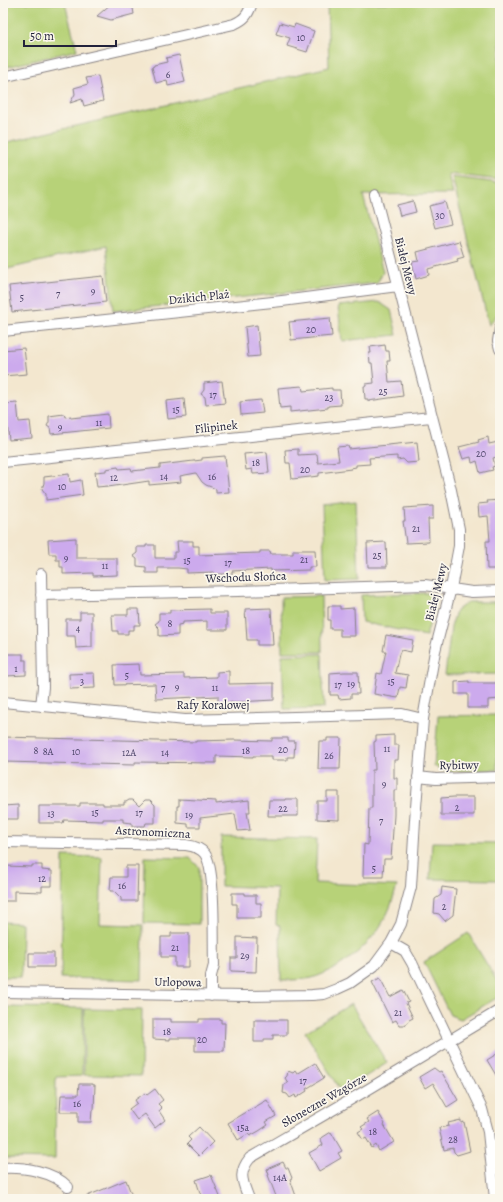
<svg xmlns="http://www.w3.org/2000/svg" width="503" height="1202" viewBox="0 0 503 1202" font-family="Alegreya,serif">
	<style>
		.green { fill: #b7d278; stroke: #6c7a5a }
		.building { fill: #ccaaed }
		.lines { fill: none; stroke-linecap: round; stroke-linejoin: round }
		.street-casing { stroke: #8a8485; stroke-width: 12 }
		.street { stroke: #fff; stroke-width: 10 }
		.labels { text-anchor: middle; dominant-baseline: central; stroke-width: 3.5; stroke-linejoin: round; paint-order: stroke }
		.number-label { font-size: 10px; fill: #4c4468 }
		.street-label { font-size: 12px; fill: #22223b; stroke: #fbf7ec }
	</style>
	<rect width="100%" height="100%" fill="#fbf7ec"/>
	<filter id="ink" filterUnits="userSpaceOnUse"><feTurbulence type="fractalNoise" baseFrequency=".025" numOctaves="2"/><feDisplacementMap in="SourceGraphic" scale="8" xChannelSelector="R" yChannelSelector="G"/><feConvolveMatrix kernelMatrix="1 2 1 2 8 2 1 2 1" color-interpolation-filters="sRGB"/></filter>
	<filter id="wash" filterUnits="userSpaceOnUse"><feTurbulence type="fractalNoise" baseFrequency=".012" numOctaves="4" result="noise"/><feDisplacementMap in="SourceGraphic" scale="16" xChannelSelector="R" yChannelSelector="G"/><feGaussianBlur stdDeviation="0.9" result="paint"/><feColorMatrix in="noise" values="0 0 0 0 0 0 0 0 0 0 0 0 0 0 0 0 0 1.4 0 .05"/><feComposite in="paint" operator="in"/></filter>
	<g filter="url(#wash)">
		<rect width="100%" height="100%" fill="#f3e7cf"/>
		<path class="green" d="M3,3H65L77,50L3,68Z
			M327,3H500V180L448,174L453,194L363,195L383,272L377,283L113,311L106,246L3,270V143L329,67Z
			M452,177L500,183V311L489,325Z
			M379,302L391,310L397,335L342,341L338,306Z
			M356,501L359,579L325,580L322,505Z
			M429,593L436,602L426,636L362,622L361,595Z
			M321,596L322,652H282L281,597Z
			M468,602H500V674L445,675L451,627L456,611Z
			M322,654L324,708L284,709L282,655Z
			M497,715V770L443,771L434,766L438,716Z
			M221,837L317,839L315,883L397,886C394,895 392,904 388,912C374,943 344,968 312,978C303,980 291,980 281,980L280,926L276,925L277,888L221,886Z
			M432,842L500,843V880L430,879Z
			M63,856L102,857L100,924L143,925L142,980L61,978Z
			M145,857L190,858L199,867V924L144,923Z
			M3,922L22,923L21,977H3Z
			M468,933L500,986V996L461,1019L450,1015L424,962Z
			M351,1004L387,1063L341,1092L305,1032Z
			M3,1007L83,1008L82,1076L56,1077L55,1159L3,1158Z
			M84,1009L142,1010L141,1076L84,1075Z"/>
		<g id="blocks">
			<path class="building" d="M112,3H132L134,14L111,20L97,16Z
				M280,23L294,27L295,24L314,31L307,52L287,46L290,38L276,34Z
				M179,55L185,82L168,86L167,80L156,83L152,67L154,66V65L167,62L166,58Z
				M98,76L103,101L84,106L82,99L70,103L75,94L74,88L88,84L86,78Z
				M413,201L416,212L400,216L397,205Z
				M445,202L451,224L435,228L429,206Z
				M459,241L464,257L457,259L458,261L428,269L429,275L416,279L412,262L419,261L417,252Z
				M103,276L106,302L12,312L9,286Z
				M330,318L332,336L291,340L289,322Z
				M257,325L260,356L248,357L245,327Z
				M385,345L386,351H389L390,361H387L389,382L401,381L403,396L368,401V399H365L364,386H366V384L374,383L372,363H370L369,353H371L370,347Z
				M24,348L27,374L3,376V350Z
				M222,381L225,403L206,405L205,397L201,394L204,390V383Z
				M302,386L303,391L332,388V390H340L341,405L328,406V408L290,412V407L280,408L278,388Z
				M184,399L186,417L168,419L166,401Z
				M261,400L263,413L241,415L240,402Z
				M17,403L19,422L30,421L32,438L9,440L5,404Z
				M64,414L65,417L71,416V418L108,414L109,428L51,434L50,428L47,426L49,422V416Z
				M488,437L489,444L498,442L500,456L493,458L495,466L492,467L493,470L480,473L477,461L472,463L471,457L463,459L459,447L479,442L478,440Z
				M417,442L419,462L407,463L403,459L397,460V456L369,458L370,464L356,465V467L351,468V469L319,473V476L292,479L290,463H286L285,450L298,449V455L317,454L318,463L339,461L337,447L348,446L349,449Z
				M267,452L269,473L253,474L252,469L246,470L244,454Z
				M225,456L229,492L216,493V489L206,485L202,482L196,473L180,476L181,482L149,485V481L108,487V486L97,487L95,472L106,471V469L118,467L119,469L131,468L132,471L160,468V465L202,460V458Z
				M69,474L70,482L81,480L83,495L46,500V494L42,489L44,483V477Z
				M500,500V569H487L486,541H490L488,516L479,517L478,504L488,503L487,501Z
				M433,506V519H428L429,542L406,543L403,521H405L404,508Z
				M76,538V558H117V575L93,576V573L63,574V567H60V560H56V554H49L48,540Z
				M177,541H193V546H199V555L260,553V551H270L271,554H293V550H315L316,567H309V570L271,571V569L232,571V574H214V572L187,573V569L178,568H158V573H146V567L137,566V559L133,556L137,553V547H146V545H155V558H174V552H178Z
				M386,542L387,567H368L367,543Z
				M328,606H340V609L354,608L355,636H340V629H330V620H328Z
				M271,608L273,645H257V640H247L245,609Z
				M128,609H139L140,625H134V630H128V634H118V631H113L112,615H128Z
				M210,609V613H227V630H207V621L183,622V624L178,625V635L159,636V628L155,624L159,621V613H170V610Z
				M80,612H92V647L76,648L75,636H66V619H80Z
				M386,635L413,640L411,652L401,650L399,654L395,673L408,675L406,688L400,687L398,698L374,694L377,673L381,674L386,651H383Z
				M7,654H23V660H26V675L6,676Z
				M139,664L140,675L184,674V678L217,677V672L229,671V684L274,683V700L218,703V696L156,699L155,684L115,685L114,665Z
				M344,672H358L359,694H351V698L339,699L338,695H330V673Z
				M94,673L95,688L70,689L69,674Z
				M469,681V683H500V699L488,700V708H468V694H455V682Z
				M394,735V745H399L398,760H394V778H397V790H394V815L391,859H384L383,877H363L364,844L368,845L369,808H372V770H375L374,742L376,741V736Z
				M3,737L196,742V741L234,740L272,741V738H288V741H295L294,757H287V760H272V756H253V757L216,756V763L135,762V765L3,762Z
				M327,738H341L340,769H318L319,741H327Z
				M327,792H339V820L317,819V801H327Z
				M454,797H474V815H441V798Z
				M179,799L216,801V804L249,800L250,812H247L250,830L238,831L235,814L200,818V827H188V824L177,823V806H179Z
				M286,799H298V816H268L269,800H286Z
				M129,800H133L139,806L145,800H150L155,805V823H146L145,826H132V823L123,822V819H103V821L64,820L63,823H39V806H80V803H103V805H124V802H126Z
				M18,805V819H3V806Z
				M32,865H42V870L52,871V886H42V892L14,891V901H3V875H5L6,866L32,867Z
				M126,866H138L137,901H121V898L114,891H110L111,877H126Z
				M442,887L456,889L453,915L445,921L439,914L434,913L435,899L441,895Z
				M232,893H245V895H256V903H261V918H237V904H232Z
				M171,933H189V967H175V957H161V937H171Z
				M237,937L257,938L256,972L231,971V958H237Z
				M29,953H54V967H29Z
				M380,978L390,997L403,990L409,1002L406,1003L413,1018L409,1020L405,1025H399L396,1020L392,1022L372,982Z
				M153,1019H171V1022H199V1019H221V1023H225L224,1051H195V1038H170V1040L153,1039Z
				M254,1020H287V1035H273V1039H264V1042H254Z
				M500,1052V1082L487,1060Z
				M315,1063L324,1078L306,1089L307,1091L296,1098L295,1095L290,1098L287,1094L283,1093L284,1085L288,1083L285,1078L287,1076L288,1071L293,1073L295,1071L297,1074Z
				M434,1068L439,1072L441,1071L458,1100L447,1107L433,1083L425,1088L419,1077Z
				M79,1084H93V1085H95L94,1110H92L91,1122H78V1112H60L61,1095H78Z
				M155,1089L163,1100L158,1104L162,1108L159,1111L165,1120L155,1128L145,1114L137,1120L129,1109L137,1103L135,1100L145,1093L147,1095Z
				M267,1100L276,1116L266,1122L268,1125L259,1131L250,1136L248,1134L238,1140L228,1123Z
				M378,1112L385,1124L384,1125L394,1142L379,1151L376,1145L372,1148L366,1138L363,1140L358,1132L363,1129L361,1127L369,1122L367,1119Z
				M461,1120V1123L464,1122L470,1151L457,1155L454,1152L453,1148L444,1150L439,1128L449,1126L448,1123Z
				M199,1127L213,1142L199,1156L187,1144L191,1140L188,1137Z
				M331,1132L342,1151L338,1153L341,1158L319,1171L309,1153L323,1145L320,1139Z
				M283,1162L286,1168H288L292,1178L290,1179L297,1199H277L268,1175H269L267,1169Z
				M211,1175L221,1199H202L196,1180Z
				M126,1180L132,1196L125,1199H80Z"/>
		</g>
	</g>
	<g filter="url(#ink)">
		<use href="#blocks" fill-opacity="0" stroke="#8a8485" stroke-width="1"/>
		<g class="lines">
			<defs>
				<path id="street" d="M3,77L234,24C245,19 248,15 252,3
					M500,328L498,341L500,349
					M3,331L282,301L398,286
					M3,462L431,417
					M41,574L43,687L41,706
					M41,595L238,591L425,585L472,592L500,591
					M3,702L185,720L402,714L423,719
					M418,777L436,779L500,777
					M3,842L186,845C193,846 201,848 205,854C216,870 213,942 214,965L211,976V996
					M391,943L405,951L412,963L482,1109L488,1132L495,1199
					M3,992L244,996L312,995L324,994L337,989L350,983L374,966L391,943L401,924L411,887L415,820L423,719L435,651L451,588L459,546V529L451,490L375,195
					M3,1168C24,1167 53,1171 68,1187
					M249,1199C243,1182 237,1174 250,1158L367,1090L500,1010"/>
			</defs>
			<use href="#street" class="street-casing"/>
			<use href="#street" class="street"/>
		</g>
	</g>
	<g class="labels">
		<g class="number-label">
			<text x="301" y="37">10</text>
			<text x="168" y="74">6</text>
			<text x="440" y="215">30</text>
			<text x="93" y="290">9</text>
			<text x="58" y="293">7</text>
			<text x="22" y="297">5</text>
			<text x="311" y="329">20</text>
			<text x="383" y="391">25</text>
			<text x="213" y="394">17</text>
			<text x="329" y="397">23</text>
			<text x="176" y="409">15</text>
			<text x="99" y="422">11</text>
			<text x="60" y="426">9</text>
			<text x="481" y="453">20</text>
			<text x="256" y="462">18</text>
			<text x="305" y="469">20</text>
			<text x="164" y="476">14</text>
			<text x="212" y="476">16</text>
			<text x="114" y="477">12</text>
			<text x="62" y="486">10</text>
			<text x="416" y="528">21</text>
			<text x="377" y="555">25</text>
			<text x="66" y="557">9</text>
			<text x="304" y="559">21</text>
			<text x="187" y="560">15</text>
			<text x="228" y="562">17</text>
			<text x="105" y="565">11</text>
			<text x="170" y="623">8</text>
			<text x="78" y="628">4</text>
			<text x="16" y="668">1</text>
			<text x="127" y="675">5</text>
			<text x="82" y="681">3</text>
			<text x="391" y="681">15</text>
			<text x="351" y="683">19</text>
			<text x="338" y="684">17</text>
			<text x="177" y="686">9</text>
			<text x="163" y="687">7</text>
			<text x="215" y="687">11</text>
			<text x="387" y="748">11</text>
			<text x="283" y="749">20</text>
			<text x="36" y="750">8</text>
			<text x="246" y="750">18</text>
			<text x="48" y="751">8A</text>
			<text x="76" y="751">10</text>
			<text x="129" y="752">12A</text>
			<text x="165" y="752">14</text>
			<text x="329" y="755">26</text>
			<text x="384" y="783">9</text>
			<text x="457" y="807">2</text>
			<text x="283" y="808">22</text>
			<text x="95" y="812">15</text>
			<text x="139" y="812">17</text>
			<text x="51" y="813">13</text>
			<text x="189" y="814">19</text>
			<text x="381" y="820">7</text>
			<text x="374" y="868">5</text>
			<text x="42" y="878">12</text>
			<text x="122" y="885">16</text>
			<text x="444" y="906">2</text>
			<text x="175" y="947">21</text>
			<text x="245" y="955">29</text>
			<text x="398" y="1012">21</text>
			<text x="167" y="1031">18</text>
			<text x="202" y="1039">20</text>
			<text x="303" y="1080">17</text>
			<text x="77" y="1103">16</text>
			<text x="243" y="1127">15a</text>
			<text x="373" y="1131">18</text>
			<text x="453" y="1139">28</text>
			<text x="280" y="1177">14A</text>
		</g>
		<g class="street-label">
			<text transform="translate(406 266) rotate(76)">Białej Mewy</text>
			<text transform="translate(199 297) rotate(-6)">Dzikich Plaż</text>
			<text transform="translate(216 427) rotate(-6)">Filipinek</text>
			<text transform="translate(246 577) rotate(-2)">Wschodu Słońca</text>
			<text transform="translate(436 592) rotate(-76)">Białej Mewy</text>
			<text x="213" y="705">Rafy Koralowej</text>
			<text transform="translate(459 765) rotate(-1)">Rybitwy</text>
			<text transform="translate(153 832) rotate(3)">Astronomiczna</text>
			<text transform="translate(178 982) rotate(1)">Urlopowa</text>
			<text transform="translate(324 1100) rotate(-30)">Słoneczne Wzgórze</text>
		</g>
	</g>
	<rect width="503" height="1202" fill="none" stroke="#fbf7ec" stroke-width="16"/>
	<path d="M24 40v6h92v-6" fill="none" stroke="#22223b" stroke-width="2"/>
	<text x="30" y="40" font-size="12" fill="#22223b" stroke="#fbf7ec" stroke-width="3" paint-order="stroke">50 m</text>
</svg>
